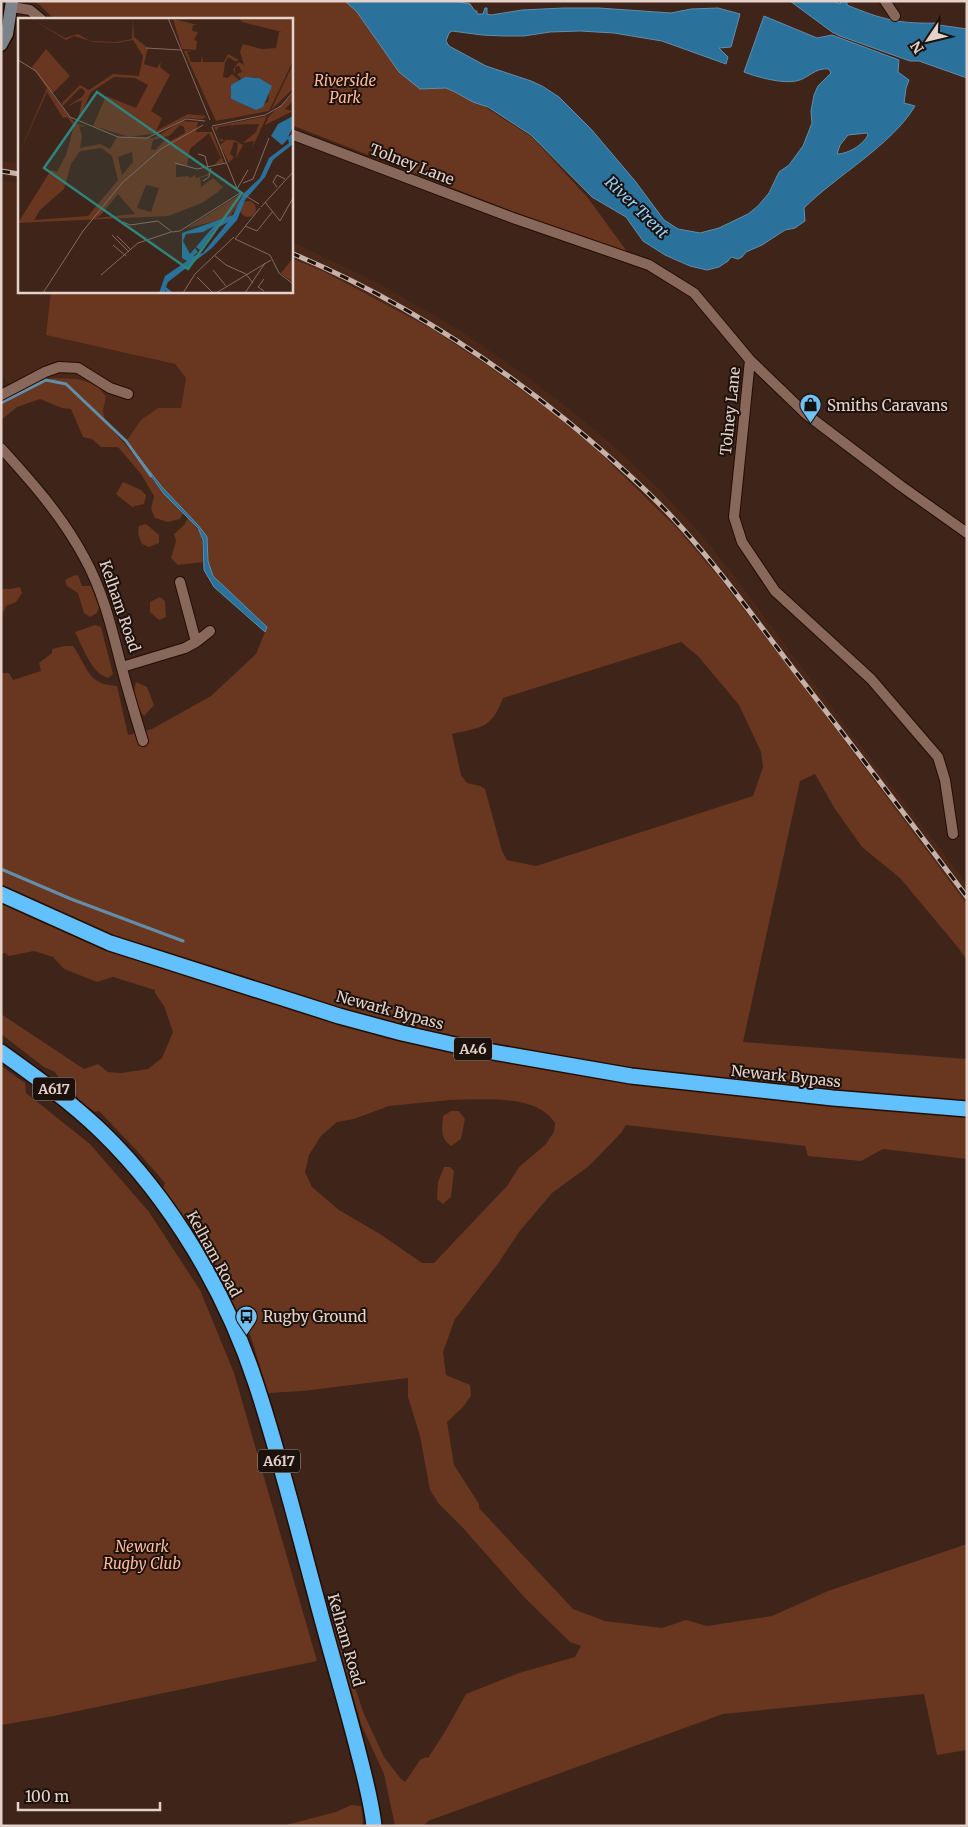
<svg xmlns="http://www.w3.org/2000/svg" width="968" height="1827" viewBox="0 0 968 1827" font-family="Merriweather,serif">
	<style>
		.built { fill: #492819 }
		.green { fill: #69361f; fill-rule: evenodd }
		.water { fill: #2a719c; stroke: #628eaa; fill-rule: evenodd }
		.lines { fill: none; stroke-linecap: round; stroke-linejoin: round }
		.stream { stroke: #628eaa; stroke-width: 3 }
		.street-casing { stroke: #250d03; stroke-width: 12 }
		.secondary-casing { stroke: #250d03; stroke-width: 15 }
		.highway-casing { stroke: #250d03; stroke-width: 18 }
		.street { stroke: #87685a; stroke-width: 10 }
		.secondary { stroke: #7c838b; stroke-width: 12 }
		.highway { stroke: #62c1fd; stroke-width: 15 }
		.rail-casing { stroke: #c6b2a9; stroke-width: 5 }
		.rail { stroke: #1d110c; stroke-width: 3; stroke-dasharray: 9; stroke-linecap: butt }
		.labels { text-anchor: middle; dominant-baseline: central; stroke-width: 4; stroke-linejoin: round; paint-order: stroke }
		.shield { fill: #1d110c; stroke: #a99992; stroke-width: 1 }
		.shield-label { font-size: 14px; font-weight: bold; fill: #e5d3cb }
		.park-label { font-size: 15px; font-style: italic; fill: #ffb99b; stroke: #1d110c }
		.street-label { font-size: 15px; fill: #e5d3cb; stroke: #1d110c }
		.poi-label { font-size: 15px; fill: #e5d3cb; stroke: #1d110c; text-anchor: start }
		.water-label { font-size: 16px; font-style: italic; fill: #8fcffc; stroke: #1d110c }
		.inset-road { fill: none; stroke: #816a60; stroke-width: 1 }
		.view { fill: #2f847c; fill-opacity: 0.15; stroke: #2f847c; stroke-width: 2.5 }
		.inset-edge { fill: none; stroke: #e5d3cb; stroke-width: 2.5 }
	</style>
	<rect width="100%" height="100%" fill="#3f2419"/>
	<path class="built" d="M1,161L19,163V178L1,175Z
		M1,180L19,183V291H51L47,335L175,364L186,378L181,408L141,420L126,441L66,384L45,377L16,392L1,375Z
		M291,241L378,283L461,331L522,373L576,414L620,452L661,491L698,531L729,569L845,725L967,884V904L805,688L718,576L675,526L636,486L596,449L553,413L487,365L432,329L325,272L291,258Z"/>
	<path class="green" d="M30,1H345L357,12L399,72L420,88H446L455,92L479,103L532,137L588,198L628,253L525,216L291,125V19H54L39,4Z
		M291,258L325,272L432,329L487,365L553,413L596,449L675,526L718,576L805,688L967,904V960L956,945L900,878L862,847L835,809L815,774L800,781L743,1042L967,1059V1159L883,1149L861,1161L808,1156L805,1146L626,1125L621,1133L589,1166L552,1193L519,1232L497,1265L455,1319L443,1352L446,1375L470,1385L471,1396L463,1407L447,1422L454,1465L479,1504V1508L573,1609L605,1621L662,1628L686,1620L707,1626L772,1616L828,1591L967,1544V1750L937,1755L924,1694L723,1714L428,1821L424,1826H395L384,1774L361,1724L329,1611L364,1714L384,1757L401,1779L405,1782L420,1760L426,1757L428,1758L446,1730L466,1694L519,1673L575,1657L581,1646L570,1642L526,1599L463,1528L439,1504L430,1490L420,1436L408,1397V1378L303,1391L268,1393L250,1334L245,1330L191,1231L163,1189L165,1183L138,1152L99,1111L95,1112L80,1102L73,1090L63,1084L55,1072L44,1067L1,1034V1014L84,1069L98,1064L108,1072L121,1073L148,1069L162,1058L173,1032L164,1006L155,993V990L113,977L97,982L64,969L53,957L34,951L9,956L5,953H1V673H9L13,680L41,671L39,663L52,653V649L64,646H73C88,667 87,685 117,686L128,735L152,729L211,696L256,654L267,627L213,576L208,561L206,537L198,525L162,487L126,441L141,420L158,408H181L186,378L175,364L46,335L51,291H291ZM681,642L698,656L739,705L761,752L763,767L753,796L536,866L507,860L502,851L485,789L480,786L467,783L461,775L452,734C482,727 491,729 503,698ZM450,1100C481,1100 536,1093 555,1123L554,1132L545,1145L519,1167L507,1186L434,1263H422L380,1234L339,1210L312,1187L305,1172L309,1155L321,1136L337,1122L354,1119L389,1106Z
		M54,378L77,379L97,385L106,397L103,410L105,422L126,445L164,494L183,514L180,519L168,522L155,518L151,509L154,496L141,474L118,447H101L92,439L83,437L71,409L62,408L40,399L17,407L1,420V399L40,381Z
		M123,482L141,490L146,495L144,504L132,507L116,494Z
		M188,518C205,536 202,539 203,562L178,565L171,558L176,541L174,534L184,525Z
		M146,524L159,535V543L149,547L142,544L138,534L139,526Z
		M78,575L82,586H91L99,607L97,613L90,617L84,613L78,593L67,586L65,580L73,576Z
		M20,587L22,593L16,602L6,606L3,613H1V589H10Z
		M160,597L165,601L166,617L159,620L150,612V602Z
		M95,625L101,627L113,674L108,678C91,673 83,647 75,632Z
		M136,682L147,687L154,705L144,716C136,706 132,695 136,682Z
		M1,1066L25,1083L26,1093L90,1144L149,1212L200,1290L234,1373L317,1661L54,1716L1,1725Z
		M451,1111H459L465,1119L461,1139L451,1146C440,1138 442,1129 443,1116Z
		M444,1167H450L454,1171L451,1197L443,1204L437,1199L438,1182Z
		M351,1805L361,1806L363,1822L361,1826H282L336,1812Z"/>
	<path class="water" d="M345,1H454L470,4L475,11H477V14H483L485,8H487V14L491,15L522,10L563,8H599L671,13L691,9L718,8L740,14L731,47L719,48L728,57L726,64L662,41L614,33L580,31L550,32L524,36H503L482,35L452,31L449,33L446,41L449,46L486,66L531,81L542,86L559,97L591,129L635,181L664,220L678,229L700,233L719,228L748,214L758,206L769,193L779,172L789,165L803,146L812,123L811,111L814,95L818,86L831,73L829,69C815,67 808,79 796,81C783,84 756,77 744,72L764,16L817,38L832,35L899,60L898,72L909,80L906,88L904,103L915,106C892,145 837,175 804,208L805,221L795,228L785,230L762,245L746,252L742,257L738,259L731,257L728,261L719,267L707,270L690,266L665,255L643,241L626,217L592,197L531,135L488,107L473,102L455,92L446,88L420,89L399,72L357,12ZM867,133L868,135C863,145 848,154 837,154L840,145L848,135Z
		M790,1H834L840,4L841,1H847V5C883,20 900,24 939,23V25L967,29V78L919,61H910L840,36L832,32Z
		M126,441L162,487L198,525L207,537L208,561L213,576L267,627L265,632L214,587L204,570L203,540L198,528L164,494Z"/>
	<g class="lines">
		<path class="stream" d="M1,403L46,380L66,384L126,441L151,476
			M1,869L71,899L183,941"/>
		<defs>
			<path id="street" d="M885,1L895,16
				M12,7L30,10L41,19
				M291,134L513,218L649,265L694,293L750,360L734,517L742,542L775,591L871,679L938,757L945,780L953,834
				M750,360L806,414L901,486L967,533
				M1,395L45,372L59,367L78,368L110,388L128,394
				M1,448C32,482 62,516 84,557C102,589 111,625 120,661C127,688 135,715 143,741
				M180,582L196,642
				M122,667L185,648L196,642L210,631"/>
			<path id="secondary" d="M1,45L7,34L12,1"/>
			<path id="highway" d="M1,894L110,943L339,1016L402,1033L464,1047L631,1076L833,1098L967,1109
				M1,1052C36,1077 71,1102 102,1132C171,1199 226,1292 256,1384C279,1453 296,1523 315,1593C328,1643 343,1693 356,1743C363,1771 371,1798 374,1826"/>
		</defs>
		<use href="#street" class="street-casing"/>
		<use href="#secondary" class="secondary-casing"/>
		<use href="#highway" class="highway-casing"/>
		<use href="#street" class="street"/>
		<use href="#secondary" class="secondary"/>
		<use href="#highway" class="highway"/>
		<defs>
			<path id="rail" d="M1,171L19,174
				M291,253C391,295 483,353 567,421C603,451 639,482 672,517C716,564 755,619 794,670C852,745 910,821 967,897"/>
		</defs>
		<use href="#rail" class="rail-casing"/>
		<use href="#rail" class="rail"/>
	</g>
	<defs>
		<symbol id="shop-pin" viewBox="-11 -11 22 30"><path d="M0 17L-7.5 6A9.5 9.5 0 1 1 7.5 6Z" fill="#72c1f5" stroke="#1d110c"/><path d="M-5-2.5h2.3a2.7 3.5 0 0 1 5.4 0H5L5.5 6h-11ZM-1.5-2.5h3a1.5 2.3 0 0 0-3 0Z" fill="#111"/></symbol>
		<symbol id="bus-pin" viewBox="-11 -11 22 30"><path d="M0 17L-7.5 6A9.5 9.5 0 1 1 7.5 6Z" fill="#72c1f5" stroke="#1d110c"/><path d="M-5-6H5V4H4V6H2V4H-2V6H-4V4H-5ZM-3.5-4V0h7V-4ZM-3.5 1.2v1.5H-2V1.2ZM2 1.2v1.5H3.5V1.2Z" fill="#111"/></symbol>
	</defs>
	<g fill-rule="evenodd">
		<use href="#shop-pin" x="798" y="392" width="25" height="34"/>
		<use href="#bus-pin" x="234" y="1304" width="25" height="34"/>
	</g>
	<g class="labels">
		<g class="shield">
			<rect x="454" y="1037.5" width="38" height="23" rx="4"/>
			<rect x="33" y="1077.5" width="42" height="23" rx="4"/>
			<rect x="258" y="1449.5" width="42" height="23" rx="4"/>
		</g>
		<g class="shield-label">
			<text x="473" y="1049">A46</text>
			<text x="54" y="1089">A617</text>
			<text x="279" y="1461">A617</text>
		</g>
		<g class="park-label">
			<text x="345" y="80">Riverside<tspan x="345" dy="17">Park</tspan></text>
			<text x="142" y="1546">Newark<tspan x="142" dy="17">Rugby Club</tspan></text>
		</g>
		<g class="street-label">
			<text transform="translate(412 164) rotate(21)">Tolney Lane</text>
			<text transform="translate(730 411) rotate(-84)">Tolney Lane</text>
			<text transform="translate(120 606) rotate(71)">Kelham Road</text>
			<text transform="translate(390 1010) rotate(15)">Newark Bypass</text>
			<text transform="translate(786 1076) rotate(6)">Newark Bypass</text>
			<text transform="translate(214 1254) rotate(61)">Kelham Road</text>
			<text transform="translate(346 1640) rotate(74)">Kelham Road</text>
		</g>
		<g class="poi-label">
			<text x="827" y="405">Smiths Caravans</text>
			<text x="263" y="1316">Rugby Ground</text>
		</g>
		<g class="water-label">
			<text transform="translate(637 207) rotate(44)">River Trent</text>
		</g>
	</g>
	<g transform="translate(18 18)">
		<rect width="275" height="275" fill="#3f2419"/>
		<path d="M12,0L47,20L60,16L72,23L98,24L114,21L115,0L116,19L130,30L126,46L139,50L143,44L142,49L152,57L133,93L144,100L138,113L170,96L188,98L185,101L168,100L141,115L111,119L75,108L88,78L118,90L130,67L117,60L96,59L73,74L60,103L64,82L48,89L64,79L67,74L65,71L62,70L45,88L44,85L62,67L71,72L95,56L121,58L125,38L115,22L99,25L75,24L56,18L48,22ZM221,0H275V43L251,93L198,103L166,33H174L169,34L173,44H183L184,37L185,44H206L210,36L221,42L218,44L210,39L207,45L205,59L210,60L214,56L221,62L213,68V81L234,90L250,84L252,67L237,59L223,61L219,56L224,54L221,48L217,49V56L215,52L218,47L221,44L226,47L222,34L225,26L244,31L258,30L261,14H264L224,4ZM155,1L180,7H175L174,13L180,14L176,22L179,23L178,32L164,31ZM28,31L52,58L34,76L57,105L68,109L61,108L64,118L62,130L82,126L92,131L99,119L136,120L164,103L180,104L178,114H194L206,145L196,147L203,140L191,115L172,131L169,148L158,147V159L170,158L172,160L178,157L177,160L182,159L190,156L191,151V157L182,160L183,169L195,160L205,169L214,161L200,174L184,185L150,198L0,205L33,152L39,154L48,137L56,108L49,99L45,100L29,74L0,138L29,70L14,49ZM162,107L166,109L167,115L152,123L149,120L137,132L133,131L135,122L151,118ZM83,130L94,138L100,162L70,198L16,202L22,192L46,171L53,146L62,133ZM114,134L115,144L104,157L100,139ZM128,167L141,170L133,194L119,190ZM100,176L117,196L77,200L83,197ZM275,46V71L253,92ZM275,76V83L267,91L275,93L247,107L251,98ZM249,98L234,130L236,123L225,125L238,114L241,106L215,107L213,112L214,107L201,109L198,113L202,121L206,122L203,124L196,109ZM208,122H216L225,127L218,140L220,125L216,124L212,136L216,139L211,145L202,127ZM223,176L221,186L211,200L169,210ZM222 191a8 8 0 1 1 16 0a8 8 0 1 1-16 0ZM275,240V262L274,264L263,255Z" fill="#69361f" fill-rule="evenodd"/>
		<path d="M227,59L241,60L254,68L245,89L238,92L213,81V67ZM275,98V109L270,119L275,115V126L255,142L247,159L227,182L219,202L194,230L150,264L148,269L155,275H148L147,271V275H141L147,258L169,243L164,240V215L215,197L225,176L242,160L251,140L271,125L270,121L264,127L253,118L260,106ZM210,204L185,235L175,238L180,234L177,230L172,236L165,223L168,216L185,214L196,208L178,229L182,232L196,212Z" fill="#2a719c" fill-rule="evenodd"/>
		<path class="inset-road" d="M150,0L192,102M128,30L163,32M0,42L18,53L52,99L100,119L129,120L168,101L187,103M194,108L247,97L263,88L275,74M194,109L220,173L241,186M180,136L187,138L190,150M157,145L179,151L208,145M185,163L191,159L193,150M225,165L235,161L251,120M259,169L255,164L259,157L267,161M219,171L230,152M247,184L262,203L275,180M243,189L275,154M242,190L217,221L252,237L261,255L275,266M105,204L112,207L140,203L154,214L162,213L222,175M227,208L239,213L255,193M94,217L111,234M99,218L113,232M95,227L108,238M196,237L208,247L228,256L235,265M195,252L208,268M83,257L120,225L153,214M179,259L195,275M246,261L240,269L246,273M25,275L65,213L104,165L143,131L185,107M165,275L177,256L216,219M198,275L253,242M227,275L247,245"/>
		<path class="view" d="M79,74L224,175L170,251L26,150Z"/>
		<rect width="275" height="275" class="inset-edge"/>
	</g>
	<rect width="968" height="1827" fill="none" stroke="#e5d3cb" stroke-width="5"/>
	<g transform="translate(928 40) rotate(235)" stroke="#1d110c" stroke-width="4" paint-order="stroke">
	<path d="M0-4L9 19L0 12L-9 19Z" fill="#e5d3cb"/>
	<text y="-8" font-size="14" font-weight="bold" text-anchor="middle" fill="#e5d3cb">N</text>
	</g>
	<path d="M18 1802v8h142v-8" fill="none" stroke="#e5d3cb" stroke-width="2.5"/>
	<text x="25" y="1802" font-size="15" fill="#e5d3cb" stroke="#1d110c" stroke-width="4" paint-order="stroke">100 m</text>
</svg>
